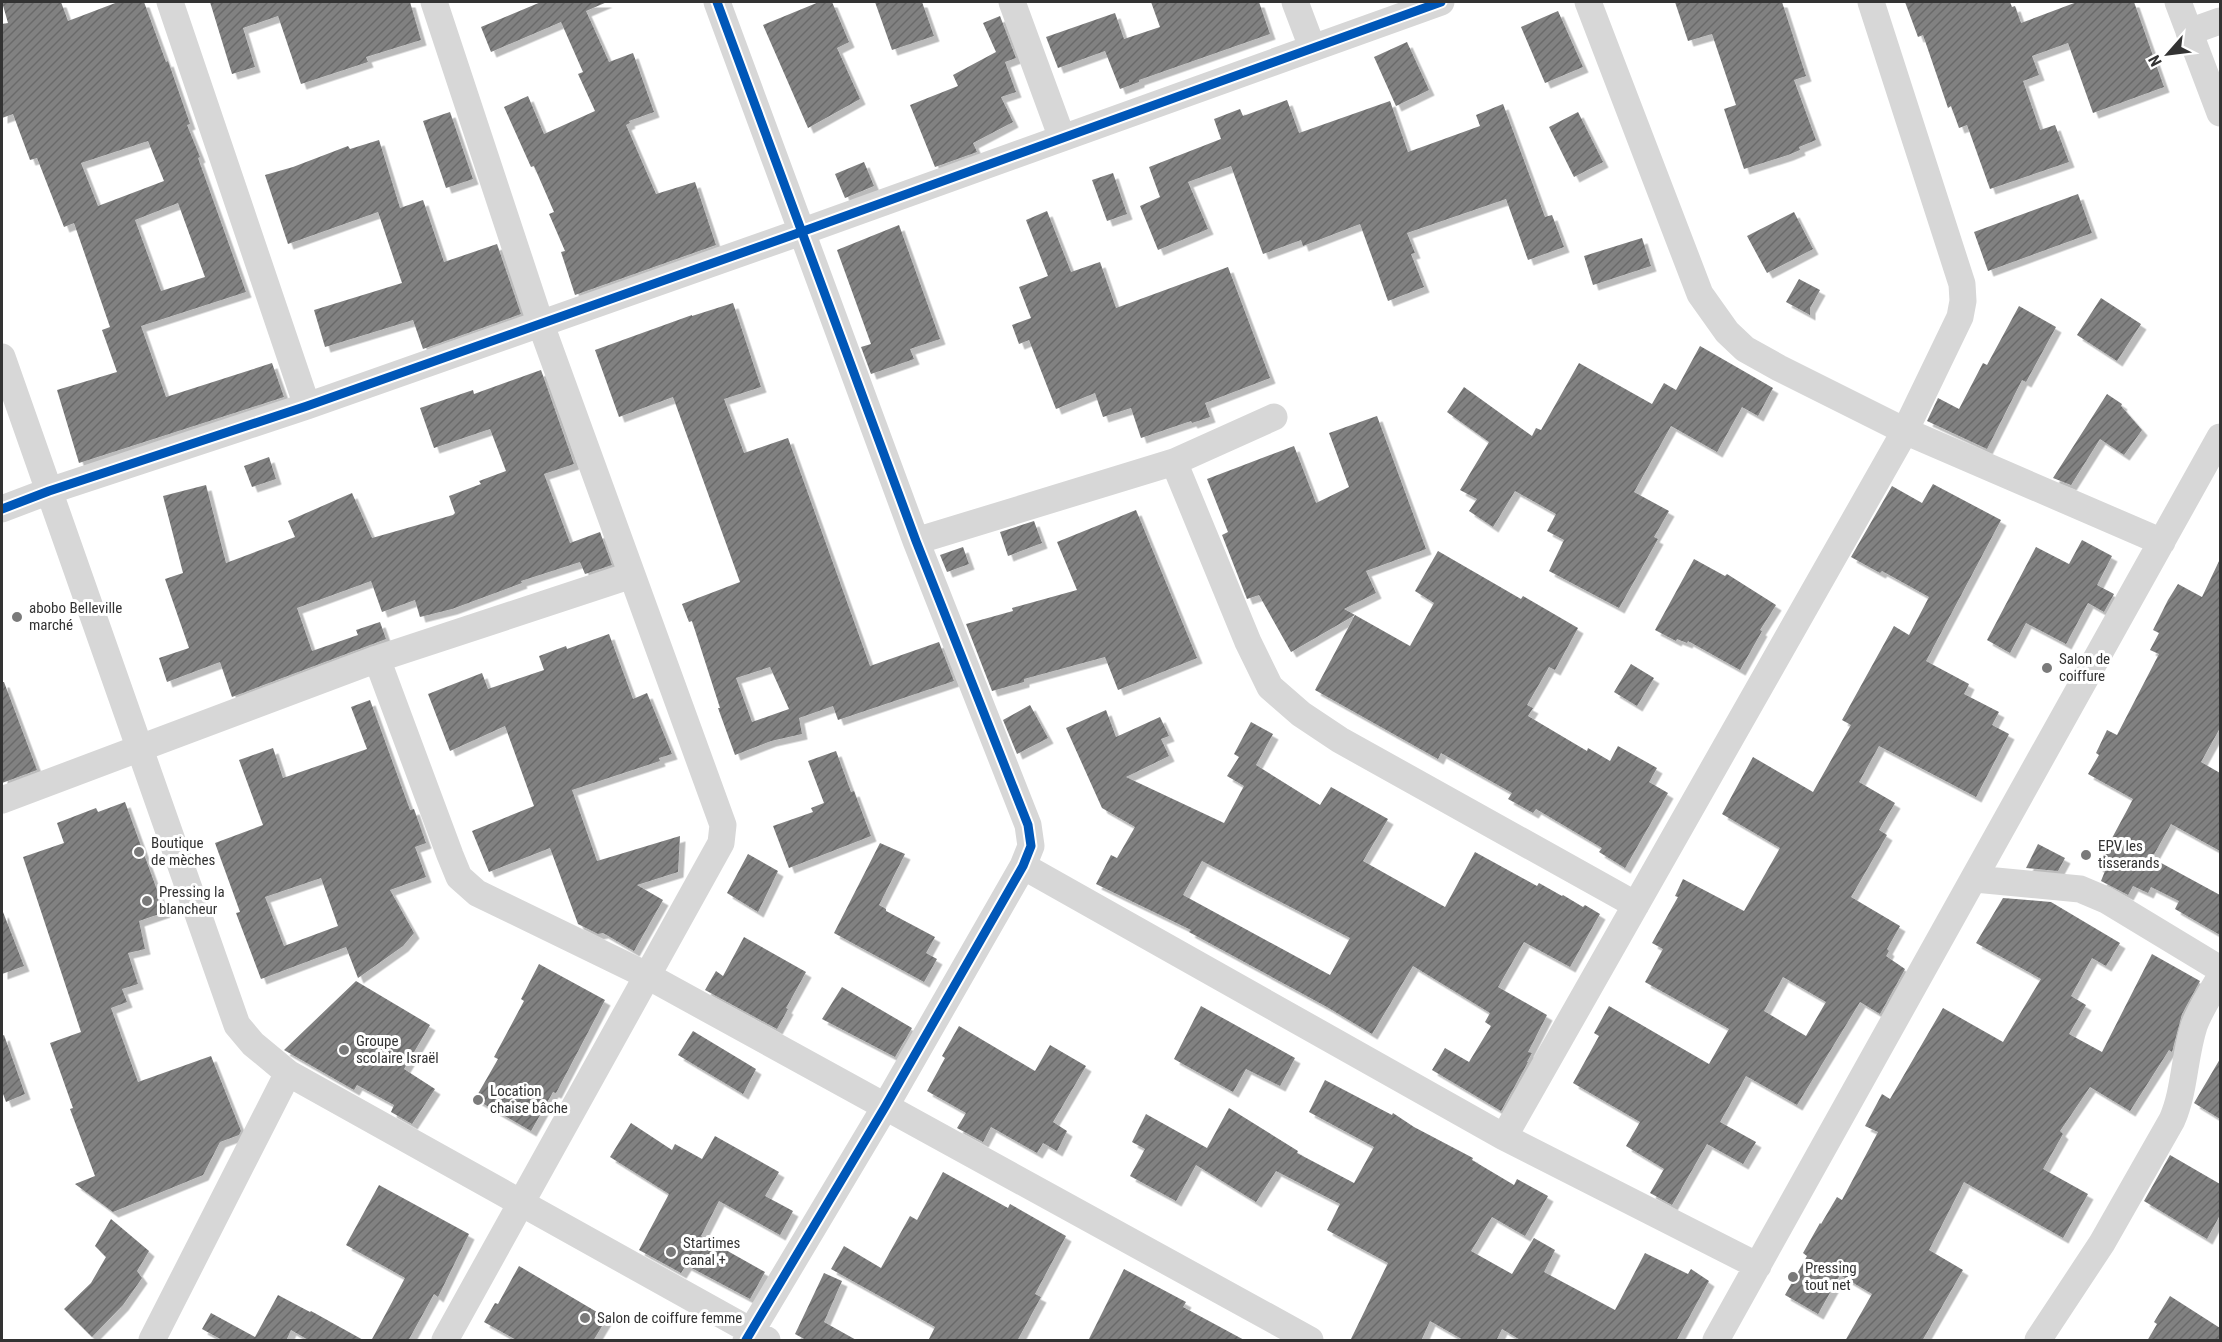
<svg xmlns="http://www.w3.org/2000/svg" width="2222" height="1342" viewBox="0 0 2222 1342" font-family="'Roboto Condensed',sans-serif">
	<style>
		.building { fill: url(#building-hatch); fill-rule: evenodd; filter: url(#shadow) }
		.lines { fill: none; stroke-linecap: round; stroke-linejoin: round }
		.minor { stroke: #d7d7d7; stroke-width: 27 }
		.cycleway-casing { stroke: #fff; stroke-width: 13 }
		.cycleway { stroke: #0057b8; stroke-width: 9 }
		.poi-dot { fill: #7a7a7a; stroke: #fff; stroke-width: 2 }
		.labels { text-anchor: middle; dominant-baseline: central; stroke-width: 6; stroke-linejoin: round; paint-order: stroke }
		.poi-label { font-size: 15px; fill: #333; stroke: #fff; text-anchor: start }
	</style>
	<defs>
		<pattern id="building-hatch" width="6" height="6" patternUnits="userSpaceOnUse" patternTransform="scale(1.5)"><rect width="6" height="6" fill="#818181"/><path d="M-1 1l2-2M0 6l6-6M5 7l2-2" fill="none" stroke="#6a6a6a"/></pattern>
		<filter id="shadow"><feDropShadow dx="5.5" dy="5.5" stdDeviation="0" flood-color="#0004"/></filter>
	</defs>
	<rect width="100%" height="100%" fill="#fff"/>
	<path class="building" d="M2,2H61L68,21L118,2H144L166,62L168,61L190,124L187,125L200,157L198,158L246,292L141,326L166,397L272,363L284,397L79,463L57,390L117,372L102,330L110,327L74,223L64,227L37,158L30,160L13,114L2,118V24L8,23ZM148,141L164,181L98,206L81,163ZM178,203L205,277L161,291L135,220Z
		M210,2H410L421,40L366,57L368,62L301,84L278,16L243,28L255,67L232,74Z
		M541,2H607L586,11L609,62L633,53L654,112L629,121L630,123L626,125L656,194L695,182L716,245L575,295L561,252L565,251L549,214L554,212L534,166L531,167L504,107L528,96L544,134L595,111L578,74L583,72L561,22L491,52L481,27Z
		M819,2H832L849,42L837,48L860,99L808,128L763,25Z
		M875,2H922L934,36L892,50Z
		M1151,2H1259L1270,34L1139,80V82L1120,89L1105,51L1058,68L1046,37L1115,13L1124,39L1160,27Z
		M1675,2H1782L1806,76L1794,80L1816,140L1799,147L1800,150L1788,155L1744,169L1724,109L1736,105L1712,34L1688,41Z
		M1905,2H2010L2012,7L2015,6L2021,23L2077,2H2134L2164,87L2093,113L2068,43L2032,56L2039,75L2023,81L2040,130L2055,125L2069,162L1990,189L1967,125L1959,128L1951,106L1948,108L1923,35L1918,37Z
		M1558,11L1583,67L1545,83L1521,27Z
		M1000,16L1016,58L1005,62L1016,92L1001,97L1013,122L973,143L977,152L935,167L910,105L958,86L953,75L996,52L983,23Z
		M1407,42L1429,90L1396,106L1374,57Z
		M1287,100L1299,133L1390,101L1408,152L1480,126L1476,115L1503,104L1545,217L1552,215L1564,247L1528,260L1506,199L1407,233L1415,253L1411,254L1424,287L1388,301L1360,224L1303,246L1301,240L1263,254L1231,166L1188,182L1208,229L1158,250L1140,206L1160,197L1149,167L1221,139L1214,119L1240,109L1243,116Z
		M450,112L473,179L446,188L423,121Z
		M1578,112L1603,162L1574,177L1549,127Z
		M379,140L400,208L423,200L444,262L497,244L521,314L423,349L413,320L325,347L314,310L402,283L378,212L288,244L265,175L293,167L348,146L350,149Z
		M864,162L874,186L845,198L835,174Z
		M1113,173L1127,214L1107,221L1092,180Z
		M2078,194L2092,233L1988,271L1974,232Z
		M1047,211L1071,272L1100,262L1116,308L1228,267L1270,378L1205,403L1210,417L1192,423L1191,421L1141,438L1131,408L1103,417L1095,393L1056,409L1029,340L1019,344L1012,325L1031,318L1019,287L1048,276L1026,220Z
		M1794,212L1813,249L1767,273L1747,236Z
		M899,225L940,339L910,349L914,359L871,374L861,347L871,344L837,250Z
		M1642,238L1651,266L1593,285L1584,256Z
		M1799,279L1820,290L1810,308V315L1786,302Z
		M2101,298L2141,324L2117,361L2077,335Z
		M733,303L761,387L724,399L744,453L788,438L870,666L939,642L954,681L838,720L833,706L799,718L802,734L771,741L735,755L718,708H720L692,621L689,622L682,604L740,582L673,397L619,417L595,350L692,315V316ZM770,667L789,709L752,722L736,678Z
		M2019,306L2056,327L2026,382L2022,380L1987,449L1927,421L1938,398L1959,409L1983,363L1987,365Z
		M1700,346L1773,388L1758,416L1742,407L1717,452L1671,426L1634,492L1669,511L1654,537L1658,539L1619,608L1549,571L1564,540L1547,531L1556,514L1515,491L1493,527L1469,511L1477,499L1460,490L1489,442L1447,412L1464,387L1532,436L1536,428L1541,430L1579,363L1652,404L1664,383L1676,390Z
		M541,370L574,464L544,474L570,543L600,532L612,565L585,574L580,562L521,581L522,583L452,609L420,617L415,600L382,612L371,581L297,608L312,651L358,635L356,630L380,622L386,639L232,697L220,662L167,682L159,658L189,648L165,579L183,573L163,496L206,485L226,563L295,537L288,521L352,493L372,538L453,515L455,513L449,496L481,484L479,481L506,471L490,429L434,448L420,408L473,390L474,394Z
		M2107,394L2122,404L2121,406L2142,430L2124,455L2100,439L2071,485L2053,478Z
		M1377,416L1426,549L1366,571L1376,593L1344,609L1355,615L1291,652L1259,595L1247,599L1222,535L1228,532L1207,479L1294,446L1316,503L1349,487L1329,433Z
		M269,457L276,479L252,487L244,466Z
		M1933,484L2001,520L1926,661L1969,684L1964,694L1999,712L1992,725L2009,734L1976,797L1879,746L1859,782L1895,803L1879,830L1887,835L1851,897L1900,926L1887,949L1889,951L1886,956L1905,969L1880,1014L1860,1002L1797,1105L1746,1076L1720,1122L1756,1142L1743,1164L1707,1144L1672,1205L1650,1193L1664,1169L1626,1146L1640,1122L1573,1083L1599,1036L1594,1033L1609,1006L1709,1064L1729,1029L1645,982L1663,949L1652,943L1678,897L1675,896L1683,879L1744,911L1780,848L1722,814L1753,757L1813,792L1851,725L1842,720L1894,626L1909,635L1929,597L1882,571L1880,573L1851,557L1892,486L1922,503ZM1783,977L1826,1002L1806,1036L1764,1011Z
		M1136,510L1197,658L1118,690L1105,657L1024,679V682L992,691L966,624L1013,611L1012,608L1077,590L1057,542Z
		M1034,521L1042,543L1008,556L1000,532Z
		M2082,540L2112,556L2097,585L2114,594L2104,612L2088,603L2066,644L2026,623L2010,653L1987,640L2036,547L2069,564Z
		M963,547L969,564L947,572L940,555Z
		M1438,551L1521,599L1523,596L1578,628L1555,670L1549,667L1527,705L1533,708L1528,716L1587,751L1588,748L1610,761L1618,746L1657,768L1649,782L1668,793L1625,868L1599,852L1602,848L1536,809L1533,813L1508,799L1512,793L1441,753L1438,759L1315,690L1355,615L1410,646L1434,603L1415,591Z
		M1694,559L1725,576L1727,574L1776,605L1760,630L1762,631L1740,670L1688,641L1687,643L1677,639L1676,641L1655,630Z
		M2220,559V728L2201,762L2220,773V851L2171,824L2152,858L2220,895V935L2175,909L2179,901L2151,887L2148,893L2133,886L2128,895L2101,881L2105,871L2097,866L2133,799L2088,774L2099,755L2096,753L2107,730L2117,735L2159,654L2150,650L2159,633L2153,630L2168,600L2178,584L2202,597Z
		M609,634L633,699L647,693L672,754L659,758L660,761L572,790L597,861L680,836L678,872L637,885L663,900L634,951L603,933L598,934L578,924L550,848L489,872L472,831L534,806L505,726L450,751L428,694L482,673L488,689L544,670L539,656L566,646L567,649Z
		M1631,664L1654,678L1637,706L1614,692Z
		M2,682H4L37,770L2,783Z
		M370,700L410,810L414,809L426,843L415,847L426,877L390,890L414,933L403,946L358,978L346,947L261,979L236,913L240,912L215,843L263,825L239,760L273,748L283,778L367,749L351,707ZM321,878L338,926L284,946L265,897Z
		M1030,705L1048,738L1017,754L1003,720Z
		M1106,710L1116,737L1160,717L1169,736L1161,739L1169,756L1126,777L1224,823L1244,786L1227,776L1239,757L1234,754L1251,722L1273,734L1256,765L1320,805L1331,787L1388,819L1363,861L1445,907L1475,852L1537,886L1539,883L1562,896L1563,895L1583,907L1585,905L1600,914L1570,967L1524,942L1498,987L1547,1015L1528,1052L1532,1053L1527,1062H1528L1501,1111L1432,1070L1445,1048L1469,1062L1491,1026L1485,1022L1490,1013L1413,966L1372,1034L1327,1007L1189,932L1191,930L1096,884L1111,855L1117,858L1135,827L1102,808L1066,728ZM1202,861L1350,938L1330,975L1183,895Z
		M836,751L851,792L854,791L871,836L789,868L773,826L813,812L811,808L824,803L808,761Z
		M125,802L165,912L139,921L145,949L128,953L138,984L122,989L127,1002L111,1008L138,1082L211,1056L241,1131L239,1135L220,1142L203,1175L113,1212L75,1184L95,1176L70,1109L73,1108L50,1043L81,1032L23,857L64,843L57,823L96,808L98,812Z
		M880,843L905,854L879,905L886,909V911L935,937L926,953L937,959L924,982L834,933Z
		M2038,844L2065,858L2058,871L2026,868Z
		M748,854L778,871L758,912L727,893Z
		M2003,898L2051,902L2120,943L2106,966L2092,958L2071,996L2086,1005L2069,1034L2102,1052L2152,954L2200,981L2182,1014L2172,1052L2169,1050L2130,1111L2090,1087L2060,1131L2063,1134L2043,1169L2088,1194L2063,1238L1964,1182L1929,1250L1963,1270L1922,1341H1845L1872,1294L1840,1275L1818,1314L1785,1295L1807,1256L1803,1253L1820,1223L1821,1224L1837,1197L1842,1200L1878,1132L1865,1126L1882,1094L1890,1099L1943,1008L2003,1042L2041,979L1976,943Z
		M3,912L24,966L2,974V913Z
		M744,937L806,972L786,1008L788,1009L777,1029L705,990L716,971L723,976Z
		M539,964L605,1000L556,1093L553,1092L531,1131L475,1099L498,1059L494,1057L524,1001L521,999Z
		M356,981L430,1025L404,1069L435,1089L412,1124L391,1112L394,1105L357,1085L354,1090L284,1050Z
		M842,987L912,1028L895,1057L822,1019Z
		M1201,1006L1295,1058L1280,1086L1246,1069L1233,1092L1174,1059Z
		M959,1026L1035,1071L1050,1045L1086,1066L1053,1122L1067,1131L1057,1151L1043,1143L1037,1153L991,1127L983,1142L957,1128L966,1113L927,1091L945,1058L942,1056Z
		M693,1031L756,1069L743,1094L678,1055Z
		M4,1035L25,1094L6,1102L2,1091V1036Z
		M2220,1059V1119L2194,1103Z
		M1325,1080L1392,1115L1393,1113L1414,1127L1473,1158L1472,1160L1514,1185L1517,1179L1548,1196L1525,1236L1492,1217L1471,1251L1512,1274L1534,1238L1555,1250L1544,1272L1615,1310L1645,1253L1688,1274L1691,1269L1709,1281L1676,1341H1522L1502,1329L1496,1341H1465L1430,1321L1421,1341H1350L1388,1263L1327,1230L1340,1204L1276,1171L1256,1202L1196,1165L1176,1201L1130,1176L1145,1149L1132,1142L1146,1114L1207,1148L1229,1108L1298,1151L1297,1153L1354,1183L1374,1147L1309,1112Z
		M631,1123L672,1150L675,1144L702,1159L715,1136L779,1172L765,1196L793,1211L780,1235L719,1201L701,1236L765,1272L750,1299L686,1265L681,1273L639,1250L669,1194L610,1157Z
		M2170,1155L2220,1184V1215L2207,1239L2144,1201Z
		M943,1172L1008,1208L1010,1204L1066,1236L1035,1294L1041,1297L1017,1341H928L935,1327L831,1269L844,1246L881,1268L910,1216L917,1220Z
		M379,1185L469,1234L438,1297L434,1294L408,1341H371L405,1278L346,1245Z
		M111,1219L149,1251L137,1271L142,1278L123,1305L92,1337L64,1309L91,1283L106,1257L95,1246Z
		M519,1266L607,1318L593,1341H518L484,1322L495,1303L498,1304Z
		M1124,1269L1186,1302L1183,1307L1246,1341H1088Z
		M824,1273L842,1281L824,1322L858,1341H808L795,1334Z
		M278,1295L310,1312L311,1311L365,1341H310L291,1330L286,1341H224L202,1329L211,1313L255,1337Z
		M2170,1296L2220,1328V1341H2147L2157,1324L2154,1322Z"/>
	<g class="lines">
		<path class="minor" d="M170,2L307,406
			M434,2L540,322L723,825L721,843L445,1340
			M717,2L916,541L1028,825L1031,846L1023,866L885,1107L746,1340
			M1012,2L1062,138
			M1295,2L1312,47
			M1588,2L1700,294L1727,332L1745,349L1779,368L1905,431L2162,542
			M2178,2L2220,113
			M2189,32L2220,21
			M2,357L237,1025L253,1044L288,1073L767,1340
			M1174,462L1248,642L1270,687L1301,714L1340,740L1636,905
			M2,509L49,491L307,406L801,232L1441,2
			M916,541L1174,462L1274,417
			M377,659L450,855L459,877L477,893L646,975L1310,1340
			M2,800L377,659L632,575
			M1023,866L1504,1137L1758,1266
			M1975,879L2080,889L2106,900L2220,969
			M1504,1137L1905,431L1960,317L1963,301L1962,284L1871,2
			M152,1340L288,1073
			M1716,1340L2220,437
			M2038,1340L2102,1243L2172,1120C2185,1090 2184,1057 2194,1026C2200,1009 2212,992 2220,977"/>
		<defs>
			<path id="cycleway" d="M717,2L916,541L1028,825L1031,846L1023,866L885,1107L746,1340
				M2,509L49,491L307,406L801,232L1441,2"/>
		</defs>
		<use href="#cycleway" class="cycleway-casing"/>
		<use href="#cycleway" class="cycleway"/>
	</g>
	<g class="poi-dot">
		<circle cx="17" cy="617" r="6"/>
		<circle cx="2047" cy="668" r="6"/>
		<circle cx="139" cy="852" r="6"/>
		<circle cx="2086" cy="855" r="6"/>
		<circle cx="147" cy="901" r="6"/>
		<circle cx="344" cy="1050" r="6"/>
		<circle cx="478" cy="1100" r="6"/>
		<circle cx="671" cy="1252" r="6"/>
		<circle cx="1793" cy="1277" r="6"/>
		<circle cx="585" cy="1318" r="6"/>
	</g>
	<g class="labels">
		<g class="poi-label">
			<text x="29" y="608">abobo Belleville<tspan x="29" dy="17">marché</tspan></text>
			<text x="2059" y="659">Salon de<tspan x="2059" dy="17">coiffure</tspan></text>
			<text x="151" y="843">Boutique<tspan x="151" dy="17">de mèches</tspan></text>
			<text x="2098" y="846">EPV les<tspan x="2098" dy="17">tisserands</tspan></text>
			<text x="159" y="892">Pressing la<tspan x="159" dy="17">blancheur</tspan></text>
			<text x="356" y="1041">Groupe<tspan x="356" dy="17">scolaire Israël</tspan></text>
			<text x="490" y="1091">Location<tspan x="490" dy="17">chaise bâche</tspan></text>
			<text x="683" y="1243">Startimes<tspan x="683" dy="17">canal +</tspan></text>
			<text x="1805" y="1268">Pressing<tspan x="1805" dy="17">tout net</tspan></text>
			<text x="597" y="1318">Salon de coiffure femme</text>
		</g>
	</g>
	<rect width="2222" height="1342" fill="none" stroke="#333333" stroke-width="6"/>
	<g transform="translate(2168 54) rotate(242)" stroke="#ffffff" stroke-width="4.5" paint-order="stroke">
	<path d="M0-4.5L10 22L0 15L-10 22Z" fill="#333333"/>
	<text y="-9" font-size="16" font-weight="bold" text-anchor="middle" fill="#333333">N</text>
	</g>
</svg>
